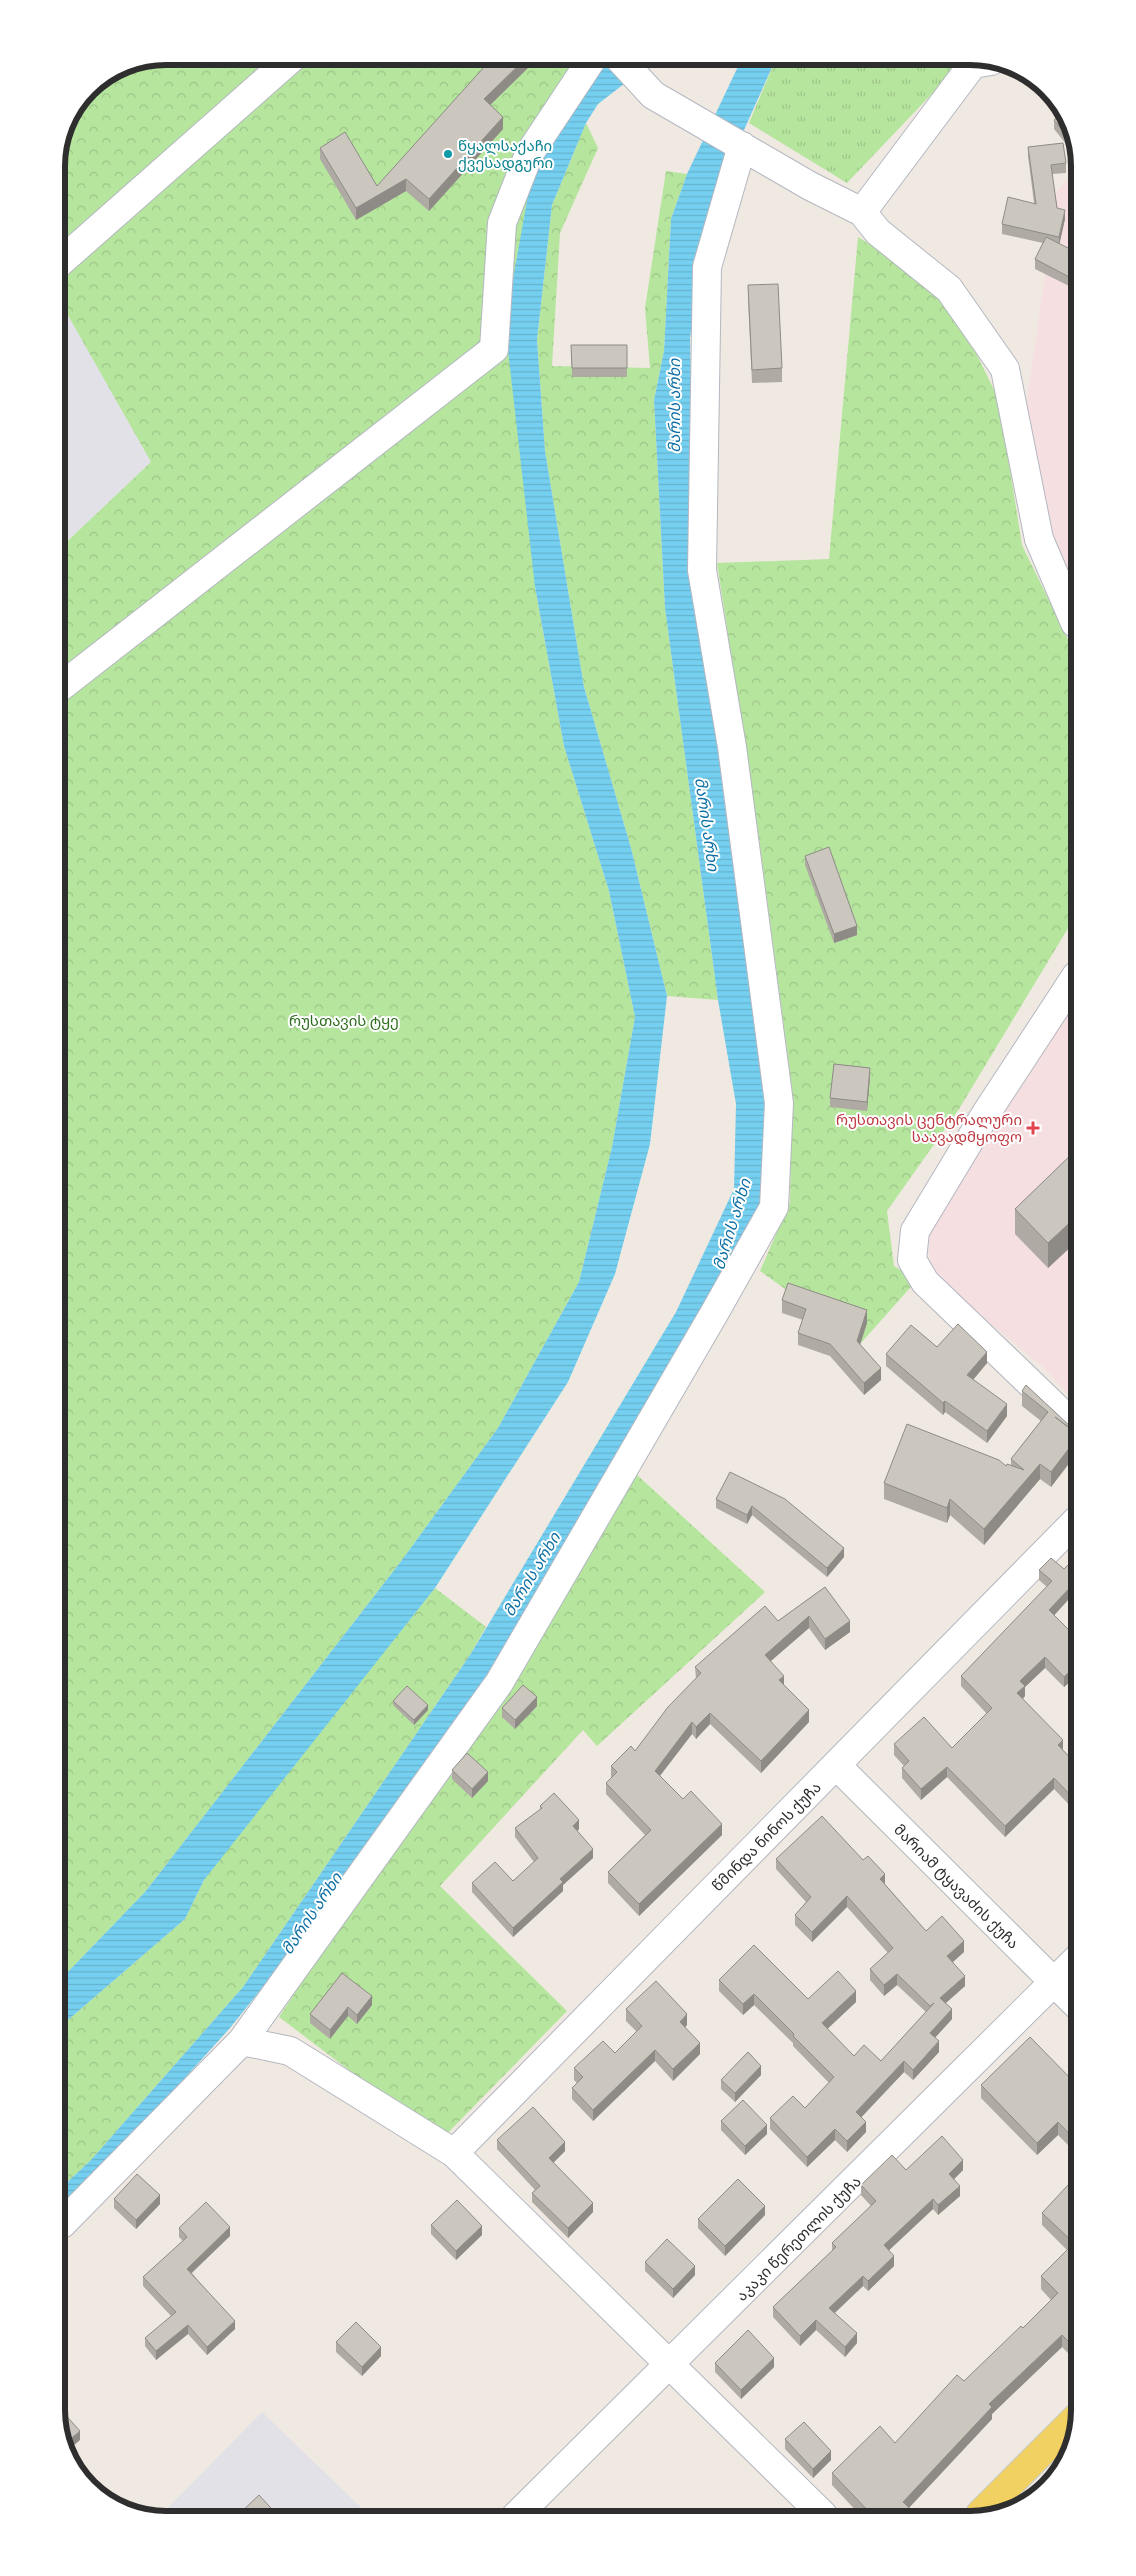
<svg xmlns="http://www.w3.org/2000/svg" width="1136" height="2576" viewBox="0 0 1136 2576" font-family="'Exo 2','Noto Sans Georgian',sans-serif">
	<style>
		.industrial { fill: #e3e1e8 }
		.medical { fill: #f5dfe0 }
		.grass { fill: url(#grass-tufts) }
		.forest { fill: url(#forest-crowns) }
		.water { fill: url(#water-rules) }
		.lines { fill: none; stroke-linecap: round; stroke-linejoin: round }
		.minor-casing { stroke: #b4b7c1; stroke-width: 30 }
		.major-casing { stroke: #c9c9c9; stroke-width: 30 }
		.minor { stroke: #fff; stroke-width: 28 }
		.major { stroke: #f2d163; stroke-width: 28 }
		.wall { fill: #afaba4 }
		.shaded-wall { fill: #8e8b86 }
		.building { fill: #cbc7bf; stroke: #8e8b86 }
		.culture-dot { fill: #0f9aa8; stroke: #fff; stroke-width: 2 }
		.health-dot { fill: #e0444e; stroke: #fff; stroke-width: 2 }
		.labels { text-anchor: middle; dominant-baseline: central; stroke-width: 4; stroke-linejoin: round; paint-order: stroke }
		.culture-label { font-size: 15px; fill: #0d838f; stroke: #fff; text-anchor: start }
		.park-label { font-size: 15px; fill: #2c6e1b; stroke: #fff }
		.health-label { font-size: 15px; fill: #be3a42; stroke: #fff; text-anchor: end }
		.street-label { font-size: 15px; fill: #2e2e2e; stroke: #fff }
		.water-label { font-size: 16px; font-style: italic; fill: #0d6fa3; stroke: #fff }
		.rim { fill: none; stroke: #2e2e2e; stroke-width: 6 }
	</style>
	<defs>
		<pattern id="grass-tufts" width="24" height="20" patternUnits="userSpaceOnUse" patternTransform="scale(1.25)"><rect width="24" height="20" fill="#b6e59e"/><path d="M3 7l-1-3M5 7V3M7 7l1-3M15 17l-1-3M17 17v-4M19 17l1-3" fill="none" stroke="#9dc588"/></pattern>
		<pattern id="forest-crowns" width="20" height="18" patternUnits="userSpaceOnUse" patternTransform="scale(1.25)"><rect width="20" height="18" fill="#b6e59e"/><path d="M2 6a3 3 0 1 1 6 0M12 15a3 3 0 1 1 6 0" fill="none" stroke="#9dc588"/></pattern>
		<pattern id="water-rules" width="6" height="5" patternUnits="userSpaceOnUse" patternTransform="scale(1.25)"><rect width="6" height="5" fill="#75cff0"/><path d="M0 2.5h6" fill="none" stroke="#66b2ce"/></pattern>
	</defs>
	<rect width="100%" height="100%" fill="#efe9e1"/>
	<path class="industrial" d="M57,296L151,462L57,551Z
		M262,2412L372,2518L157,2519Z"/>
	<path class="medical" d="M1074,174L1075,604L1046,536L1025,415L1057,191Z
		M1076,986L1077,1404L1046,1370L936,1277L929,1255V1228Z"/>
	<path class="grass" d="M777,56L967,57L847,183L749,123Z"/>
	<path class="forest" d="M166,56H602L535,156V587L564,746L609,891L635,1017L612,1147L579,1282L498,1428L402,1560L145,1892L61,1979L57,551L151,462L57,296L56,159L65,123L88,88L124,64Z
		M586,123L598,148L560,233L552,366L650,368L645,308L666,171L687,174L671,219L664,351L654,400L665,608L718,1000L667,996L631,848L584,687L545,451L537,340L552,205Z
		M858,237L902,264L954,308L999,400L1022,545L1075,654L1076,915L959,1109L887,1211L894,1266L917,1280L861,1343L760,1271L790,1202L792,1089L758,831L717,563L829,559Z
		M636,1474L765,1592L597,1746L583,1730L440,1886L567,2011L441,2140L279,2017Z
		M435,1588L486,1627L470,1655L243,1987L91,2160L62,2187L61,2026L185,1919L208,1872Z"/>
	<path class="water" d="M602,56H660L598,104L586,123L552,205L537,340L545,451L584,687L631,848L667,996L650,1144L615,1274L568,1382L435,1588L204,1880L185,1919L61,2026V1979L145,1892L402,1560L498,1428L579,1282L612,1147L635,1017L609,891L564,746L535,587L505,324L535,156Z
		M743,56H777L707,213L690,338L693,496L712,700L767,1097L763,1202L485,1688L290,1953L230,2028L97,2175L62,2209V2187L91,2160L243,1987L470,1655L676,1312L734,1189L736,1104L718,1000L665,608L654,400L664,351L671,219L687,174Z"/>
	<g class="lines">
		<defs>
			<path id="minor" d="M617,56L653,95L810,186L862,212L973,64L991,61
				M862,212L878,232L949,289L1005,369L1039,539L1075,623
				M57,265L294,56
				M58,689L494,349L502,223L529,154L594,56
				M1076,976L985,1115L915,1231L912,1260L925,1282L1077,1428
				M836,1765L1079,2007
				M242,2041L290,2051L454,2153L823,2515
				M454,2153L1077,1520
				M62,2224L242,2041L499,1683L715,1312L774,1207L779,1103L732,747L702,570L707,267L742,146
				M515,2517L1079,1957"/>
			<path id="major" d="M980,2514L1078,2416"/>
		</defs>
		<use href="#minor" class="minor-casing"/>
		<use href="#major" class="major-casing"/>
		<use href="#minor" class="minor"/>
		<use href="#major" class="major"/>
	</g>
	<path class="wall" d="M528,68L490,105L503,129L429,211L406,191L356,220L320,159V148L377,186Z
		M1054,120L1074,130V148L1071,150L1054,129Z
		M1028,147L1066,163V173L1052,174L1057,208L1065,219L1059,244L1074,251L1073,288L1035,269V259L1043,243L1002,234V224L1034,203L1028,156Z
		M748,285L782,368V382L752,383L748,299Z
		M1074,302V318L1072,317V308Z
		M571,345H627V377H572Z
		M805,856L857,935L834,943L805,865Z
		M870,1077L867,1111L830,1107V1098Z
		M1076,1150L1077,1241L1048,1268L1015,1234V1209Z
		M782,1300L867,1323L860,1345L881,1380L864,1395L830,1356L798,1345V1333L803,1320L782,1313Z
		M937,1347L987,1363L973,1380L1007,1416L987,1443L945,1412L943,1415L886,1366V1354Z
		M1022,1391L1077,1434V1453L1051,1487L1040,1479L984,1545L950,1515L947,1523L884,1499V1483L1011,1465V1459L1041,1421L1022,1406Z
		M716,1499H785L844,1557L827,1577L752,1515L747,1524L716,1508Z
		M1039,1570L1078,1589L1054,1615L1078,1639V1687L1071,1681L1064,1687L1045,1668L1025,1687V1696L1023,1699L1063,1750L1078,1766V1814L1054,1789L1005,1837L947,1777L921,1800L902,1778V1768L904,1766L894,1755V1744L952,1748L987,1714L961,1686V1676L1047,1587L1039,1580Z
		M825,1587L850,1632L825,1650L809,1628L771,1661L784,1685L809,1722L761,1773L710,1724L696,1739L692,1734L660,1776L683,1799L722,1835L639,1916L608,1883V1872L645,1835L606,1794V1783L611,1778V1766L635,1751L696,1679L695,1667L778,1621Z
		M393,1701L428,1710L414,1725L393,1705Z
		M537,1706L515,1729L502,1717V1708Z
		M452,1770L488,1781L472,1798L452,1779Z
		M540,1806L579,1829L577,1831L593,1858L563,1885V1891L513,1937L472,1892V1883L513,1881L534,1862L515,1837V1828L540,1810Z
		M776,1859L885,1884L926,1931L964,1952L953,1962L965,1986L946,2003L952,2019L935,2038L939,2052L913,2080L904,2072L861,2117L866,2132L847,2152L835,2140L807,2167L770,2129V2118L805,2108L829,2083L793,2046V2043L754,2005L743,2015L719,1991V1980L808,1999L856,2002L827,2029L854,2056L881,2061L926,2012L897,1985L884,1996L870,1980V1969L888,1953L847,1907L812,1942L795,1925V1915L806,1902L776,1869Z
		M1078,1865V1878L1077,1877V1866Z
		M342,1973L372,2005L357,2024L348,2016L330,2039L310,2023V2014Z
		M626,2009L687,2025L685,2027L700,2054L673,2081L655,2061L593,2121L572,2099V2088L577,2083L574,2080V2068L615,2053L637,2032L626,2021Z
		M761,2075L735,2102L721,2089V2080Z
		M1079,2083V2156L1058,2135L1037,2155L981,2098V2085H1077Z
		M721,2121L767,2134L745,2155L721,2130Z
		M497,2140L565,2151L553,2163L593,2212L568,2238L532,2202V2193L535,2190L497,2149Z
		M906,2170H963L954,2179L960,2196L938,2215L933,2209L889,2250L894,2266L868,2291L863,2286L835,2313L857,2343L845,2357L816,2330L800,2346L773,2317V2307L832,2251V2243L871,2206L861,2195V2185Z
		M1079,2194L1069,2354L1062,2347L992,2414V2419L909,2508L916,2514L860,2515L832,2485V2473L895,2443L1023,2328L1051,2300L1041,2289V2276L1067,2250L1042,2225V2213Z
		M114,2199L160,2204L136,2229L114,2208Z
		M765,2215L725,2256L698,2228V2219Z
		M431,2225L482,2235L456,2260L431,2234Z
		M179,2228L230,2236L192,2273L235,2329L207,2355L188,2334L156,2360L145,2346V2338L171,2316L143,2286V2277L183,2241L179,2237Z
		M645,2262L695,2275L673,2298L645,2271Z
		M336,2342L381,2356L362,2376L336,2352Z
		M715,2363L774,2367L741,2399L715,2372Z
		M785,2439L831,2460L813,2478L785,2449Z"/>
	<path class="shaded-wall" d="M528,56V68L484,111V99Z
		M503,117V129L429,211V199Z
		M1074,139V148L1071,150V141Z
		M406,179V191L356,220V208Z
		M1065,210V219L1059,246V237Z
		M857,926V935L834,943V934Z
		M870,1068V1077L867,1111V1102Z
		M1077,1216V1241L1048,1268V1243Z
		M867,1310V1323L857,1354V1341Z
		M987,1352V1363L967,1387V1375Z
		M881,1368V1380L864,1395V1383Z
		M945,1401V1412L943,1415V1403Z
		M1007,1404V1416L987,1443V1431Z
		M1077,1438V1453L1051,1487V1472Z
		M1040,1464V1479L984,1545V1529Z
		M950,1499V1515L947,1523V1508Z
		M752,1506V1515L747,1524V1515Z
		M844,1548V1557L827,1577V1568Z
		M1078,1579V1589L1049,1621V1610Z
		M809,1616V1628L765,1666V1655Z
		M850,1621V1632L825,1650V1639Z
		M1045,1657V1668L1025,1687V1696L1017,1704V1693L1020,1681Z
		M1071,1670V1681L1064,1687V1677Z
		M784,1676V1688L779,1680Z
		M537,1697V1706L515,1729V1720Z
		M428,1705V1710L414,1725V1720Z
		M809,1710V1722L761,1773V1761Z
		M710,1713V1724L696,1739V1727Z
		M692,1722V1734L655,1782V1771Z
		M1063,1740V1751L1058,1745Z
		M947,1767V1777L921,1800V1789Z
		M488,1772V1781L472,1798V1789Z
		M1054,1778V1789L1005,1837V1826Z
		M579,1820V1829L573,1836V1826Z
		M722,1824V1835L639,1916V1904Z
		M593,1849V1858L563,1885V1891L513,1937V1928L560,1879Z
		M885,1874V1884L880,1879Z
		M847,1896V1907L812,1942V1932Z
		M964,1941V1952L947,1967V1956Z
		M897,1974V1985L884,1996V1985Z
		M965,1976V1986L940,2008V1998Z
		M856,1991V2002L822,2034V2023Z
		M754,1994V2005L743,2015V2004Z
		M372,1996V2005L357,2024V2015Z
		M348,2007V2016L330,2039V2030Z
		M952,2009V2019L930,2043V2033Z
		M687,2014V2025L680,2033V2022Z
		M939,2041V2052L913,2080V2070Z
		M700,2043V2054L673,2081V2069Z
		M655,2050V2061L593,2121V2110Z
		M904,2061V2072L856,2123V2112Z
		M761,2066V2075L735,2102V2093Z
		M866,2122V2132L847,2152V2141Z
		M1058,2122V2135L1037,2155V2143Z
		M767,2125V2134L745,2155V2146Z
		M835,2129V2140L807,2167V2157Z
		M565,2142V2151L549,2167V2158Z
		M963,2160V2170L949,2184V2174Z
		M960,2186V2196L938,2215V2205Z
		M160,2195V2204L136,2229V2220Z
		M933,2199V2209L884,2255V2245Z
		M593,2203V2212L568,2238V2228Z
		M765,2206V2215L725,2256V2246Z
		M482,2226V2235L456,2260V2251Z
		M230,2227V2236L187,2277V2269Z
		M894,2256V2266L868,2291V2281Z
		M695,2266V2275L673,2298V2289Z
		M863,2276V2286L829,2318V2308Z
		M816,2320V2330L800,2346V2336Z
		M235,2321V2329L207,2355V2347Z
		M188,2325V2334L156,2360V2351Z
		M1080,2332V2344L1069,2354V2342Z
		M857,2333V2343L845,2357V2347Z
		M1062,2335V2347L992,2414V2419L903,2514V2502L989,2404Z
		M381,2347V2356L362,2376V2367Z
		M774,2358V2367L741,2399V2390Z
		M80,2431V2440L66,2452L62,2446Z
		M831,2451V2460L813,2478V2469Z"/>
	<path class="building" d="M495,56H528L484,99L503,117L429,199L406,179L356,208L320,148L345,132L377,186L485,66Z
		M1062,113L1074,130V139L1071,141L1054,120Z
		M1063,143L1066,163L1051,165L1057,208L1065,210L1059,237L1002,224L1008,197L1036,204L1028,147Z
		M1046,237L1074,251V277L1073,279L1035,259Z
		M778,284L782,368L752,370L748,285Z
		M571,345H627V368H572Z
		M829,847L857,926L834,934L805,856Z
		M834,1064L870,1068L867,1102L830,1098Z
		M1076,1150L1077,1216L1048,1243L1015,1209Z
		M788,1283L867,1310L857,1341L881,1368L864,1383L830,1344L798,1333L806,1309L782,1300Z
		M958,1324L987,1352L967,1375L1007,1404L987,1431L945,1401L943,1403L886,1354L911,1325L937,1347Z
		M1026,1385L1071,1427L1070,1428L1055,1417L1077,1434V1438L1051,1472L1040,1464L984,1529L950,1499L947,1508L884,1483L907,1424L999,1460L1006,1466L1007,1464L1024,1470L1011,1459L1048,1412L1022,1391Z
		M730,1472L785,1499L844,1548L827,1568L752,1506L747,1515L716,1499Z
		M1078,1555V1579L1049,1610L1078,1639V1676L1071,1670L1064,1677L1045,1657L1020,1681L1025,1686L1017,1693L1063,1740L1058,1745L1078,1766V1803L1054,1778L1005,1826L947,1767L921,1789L902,1768L909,1761L894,1744L924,1717L952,1748L992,1708L961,1676L1052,1581L1039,1570L1051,1558L1064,1569Z
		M825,1587L850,1621L825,1639L809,1616L765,1655L784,1676L779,1680L809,1710L761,1761L710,1713L696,1727L692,1722L655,1771L683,1799L691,1791L722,1824L639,1904L608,1872L651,1830L606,1783L617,1772L611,1766L631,1746L635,1751L668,1707L701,1673L695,1667L765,1606L778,1621Z
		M523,1685L537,1697L515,1720L502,1708Z
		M407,1686L428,1705L414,1720L393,1701Z
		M467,1753L488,1772L472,1789L452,1770Z
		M554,1793L579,1820L573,1826L593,1849L560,1879L563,1882L513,1928L472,1883L495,1862L513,1881L538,1858L515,1828L542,1808L540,1806Z
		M822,1816L863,1860L868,1856L885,1874L880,1879L926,1931L942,1916L964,1941L947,1956L965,1976L940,1998L952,2009L930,2033L939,2041L913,2070L904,2061L856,2112L866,2122L847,2141L835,2129L807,2157L770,2118L793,2096L805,2108L834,2077L793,2036L794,2034L754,1994L743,2004L719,1980L754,1945L808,1999L838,1971L856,1991L822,2023L854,2056L864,2045L881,2061L934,2003L930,2006L897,1974L884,1985L870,1969L893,1948L847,1896L812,1932L795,1915L811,1897L776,1859Z
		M342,1973L372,1996L357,2015L348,2007L330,2030L310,2014Z
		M656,1981L687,2014L680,2022L700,2043L673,2069L655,2050L593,2110L572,2088L583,2077L574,2068L603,2041L615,2053L642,2026L626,2009Z
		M1030,2037L1077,2085L1079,2083V2144L1058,2122L1037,2143L981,2085Z
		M748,2052L761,2066L735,2093L721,2080Z
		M743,2100L767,2125L745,2146L721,2121Z
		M533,2107L565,2142L549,2158L593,2203L568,2228L532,2193L540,2186L497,2140Z
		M942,2136L963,2160L949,2174L960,2186L938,2205L933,2199L884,2245L894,2256L868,2281L863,2276L829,2308L857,2333L845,2347L816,2320L800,2336L773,2307L836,2247L832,2243L876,2201L861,2185L892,2155L906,2170Z
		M137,2174L160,2195L136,2220L114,2199Z
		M738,2179L765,2206L725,2246L698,2219Z
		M1069,2184L1079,2194L1080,2332L1069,2342L1062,2335L989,2404L992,2407L903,2502L916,2514L872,2515L832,2473L880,2426L895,2443L957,2375L964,2381L1021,2326L1023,2328L1058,2293L1041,2276L1074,2243L1042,2213Z
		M457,2200L482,2226L456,2251L431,2225Z
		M206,2202L230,2227L187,2269L235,2321L207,2347L188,2325L156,2351L145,2338L176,2312L143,2277L187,2237L179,2228Z
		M667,2239L695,2266L673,2289L645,2262Z
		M356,2322L381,2347L362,2367L336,2342Z
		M748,2330L774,2358L741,2390L715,2363Z
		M62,2411L80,2431L62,2446Z
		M804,2422L831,2451L813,2469L785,2439Z
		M1058,2471L1060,2472L1047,2482Z
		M259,2495L281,2519H234Z"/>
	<circle class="culture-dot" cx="448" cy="154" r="5"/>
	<path class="health-dot" d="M1030.5 1120.5h5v5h5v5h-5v5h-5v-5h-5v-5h5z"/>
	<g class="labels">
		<g class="culture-label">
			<text x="458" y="145">წყალსაქაჩი<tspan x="458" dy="17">ქვესადგური</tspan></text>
		</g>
		<g class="park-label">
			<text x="344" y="1020">რუსთავის ტყე</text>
		</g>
		<g class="health-label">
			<text x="1022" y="1119">რუსთავის ცენტრალური<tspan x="1022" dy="17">საავადმყოფო</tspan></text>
		</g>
		<g class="street-label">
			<text transform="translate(766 1836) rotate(-45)">წმინდა ნინოს ქუჩა</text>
			<text transform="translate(957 1886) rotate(45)">მარიამ ტყავაძის ქუჩა</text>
			<text transform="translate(798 2238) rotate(-45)">აკაკი წერეთლის ქუჩა</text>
		</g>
		<g class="water-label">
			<text transform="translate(673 406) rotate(-90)">მარის არხი</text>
			<text transform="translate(708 824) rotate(82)">მარის არხი</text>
			<text transform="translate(731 1224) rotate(-73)">მარის არხი</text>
			<text transform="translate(531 1574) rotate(-59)">მარის არხი</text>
			<text transform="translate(311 1913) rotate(-56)">მარის არხი</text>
		</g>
	</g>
	<path d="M0 0H1136V2576H0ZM166 65H970A101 101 0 0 1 1071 166V2410A101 101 0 0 1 970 2511H166A101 101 0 0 1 65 2410V166A101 101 0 0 1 166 65Z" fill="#fff" fill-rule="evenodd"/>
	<path class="rim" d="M166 65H970A101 101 0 0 1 1071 166V2410A101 101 0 0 1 970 2511H166A101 101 0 0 1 65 2410V166A101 101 0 0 1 166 65Z"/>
</svg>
